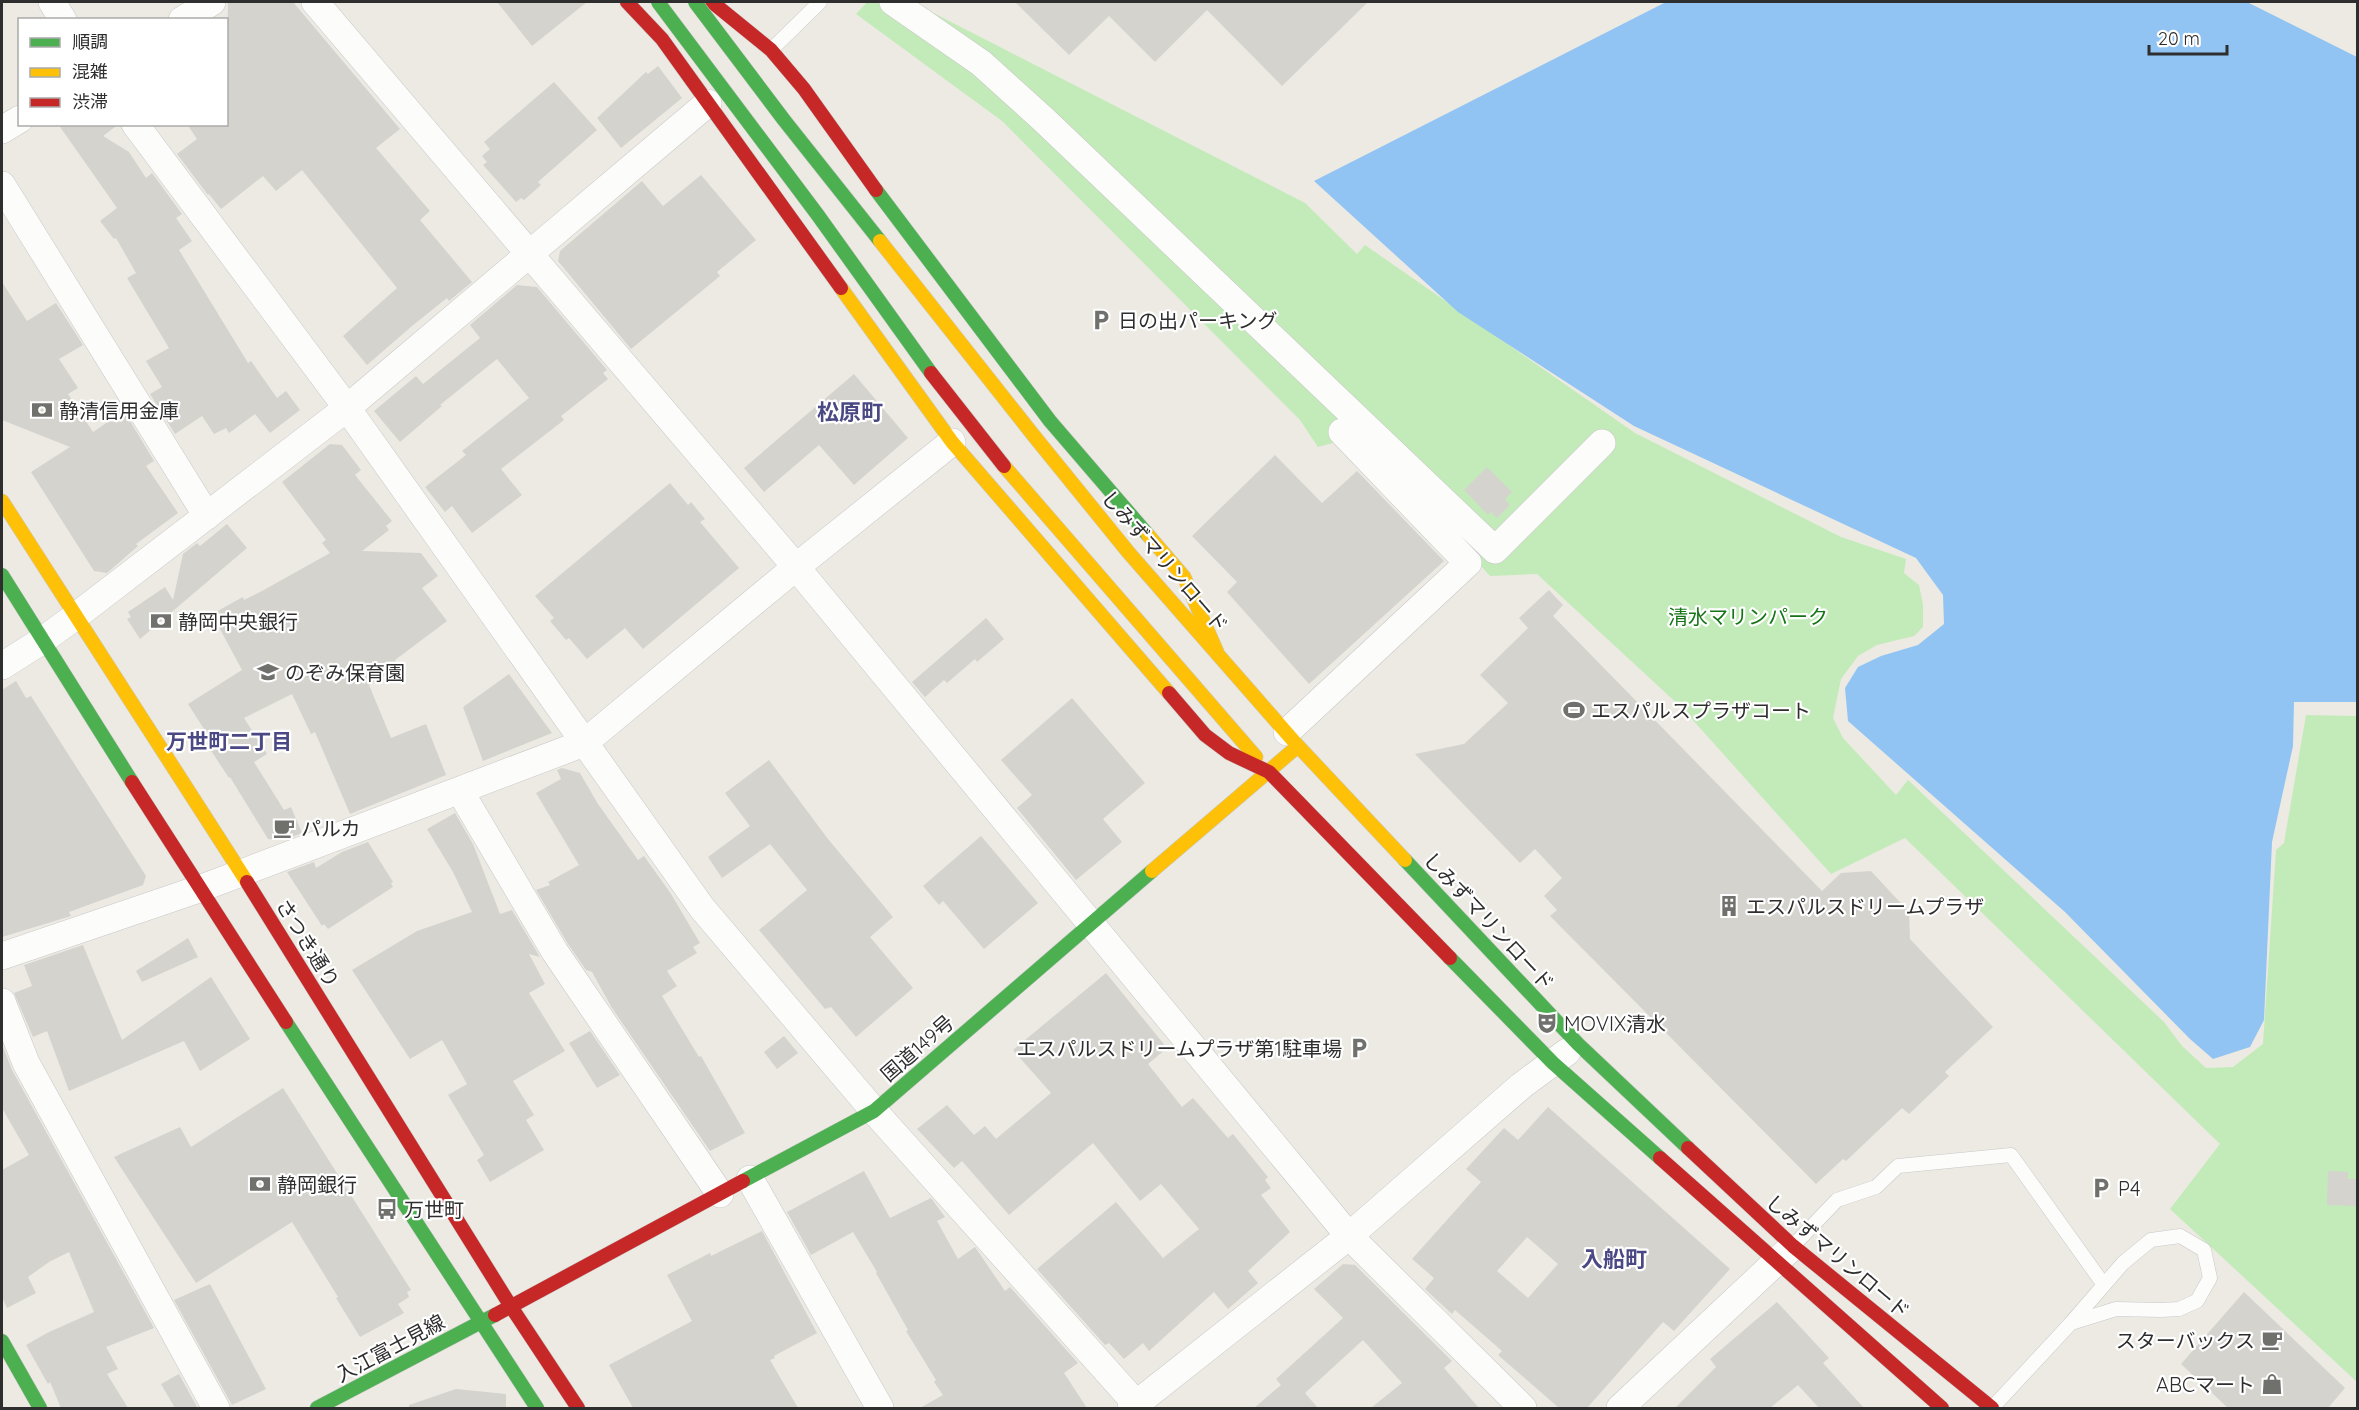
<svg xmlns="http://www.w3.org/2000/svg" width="2359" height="1410" viewBox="0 0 2359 1410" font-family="Quicksand,'Noto Sans JP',sans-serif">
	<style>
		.green { fill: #c3ebb9 }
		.water { fill: #91c4f3 }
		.building { fill: #d4d3ce; fill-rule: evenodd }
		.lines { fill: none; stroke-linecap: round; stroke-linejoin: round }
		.lane-casing { stroke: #c9c8c8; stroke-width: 15 }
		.street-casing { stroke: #c9c8c8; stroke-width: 28 }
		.fast-casing { stroke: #c9c8c8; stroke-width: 15 }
		.slow-casing { stroke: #c9c8c8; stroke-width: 15 }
		.jam-casing { stroke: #c9c8c8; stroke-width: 15 }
		.lane { stroke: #fcfcfb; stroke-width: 14 }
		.street { stroke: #fcfcfb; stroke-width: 27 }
		.fast { stroke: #4caf50; stroke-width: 14 }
		.slow { stroke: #ffc107; stroke-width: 14 }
		.jam { stroke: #c62828; stroke-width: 14 }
		.fast-bridge-casing { stroke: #c9c8c8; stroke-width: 15; stroke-linecap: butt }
		.slow-bridge-casing { stroke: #c9c8c8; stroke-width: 15; stroke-linecap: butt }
		.jam-bridge-casing { stroke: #c9c8c8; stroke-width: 15; stroke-linecap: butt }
		.fast-bridge { stroke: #4caf50; stroke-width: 14 }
		.slow-bridge { stroke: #ffc107; stroke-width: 14 }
		.jam-bridge { stroke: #c62828; stroke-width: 14 }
		.labels { text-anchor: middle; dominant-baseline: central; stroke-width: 4.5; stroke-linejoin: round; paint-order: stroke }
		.poi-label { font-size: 20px; fill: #2e2e2e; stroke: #fff; text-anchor: start }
		.street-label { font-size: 20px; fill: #2e2e2e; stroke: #fff }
		.park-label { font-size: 20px; fill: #147416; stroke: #fff }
		.neighbourhood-label { font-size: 21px; font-weight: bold; fill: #4b4983; stroke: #fff }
		.quarter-label { font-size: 22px; font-weight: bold; fill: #4b4983; stroke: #fff }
	</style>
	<rect width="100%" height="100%" fill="#eceae3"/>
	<path class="green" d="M867,2H912L1305,203L1357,254L1365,245L1635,433L1841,537L1906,559L1904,573L1919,585L1923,605V627L1914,636L1877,645L1858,656L1841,679L1833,718L1843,738L1896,795L1908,780L2164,1022L2182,1046L2206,1068L2233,1067L2263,1044L2276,850L2284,843L2306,715L2357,716V1382L2170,1209L2220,1144L1905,838L1831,874L1682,708L1537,574L1490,576L1362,435L1318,447L1300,420L1002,121L856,14Z"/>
	<path class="water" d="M1666,2H2247L2357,57V702H2294L2293,746L2272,842L2264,1020L2250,1047L2213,1059L2190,1039L2065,912L1848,721L1845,688L1858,667L1881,656L1918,645L1944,624L1943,595L1916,558L1634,426L1458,312L1314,181Z"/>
	<path class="building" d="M228,2H293L400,129L376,148L430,211L420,220L472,282L449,301L447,298L412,326L367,365L343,336L397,288L302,170L276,191L263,176L221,209L209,194L208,195L177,154L197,139L187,124H226Z
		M497,2H587L532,46Z
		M1015,2H1368L1282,86L1207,10L1155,62L1109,16L1069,55Z
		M658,66L682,98L621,148L597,118L646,72L648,74Z
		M554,82L597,130L538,182L541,185L524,200L521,198L516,202L483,165L487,162L482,156L490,149L484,142Z
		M58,124H119L103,136L129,152L146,178L152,173L182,214L176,218L192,241L179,250L248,363L251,361L277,398L286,391L300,410L270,433L255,414L229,433L226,428L214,434L202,416L175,434L150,394L162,387L146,361L169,348L127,278L136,273L116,238L114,239L100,221L117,208Z
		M701,175L756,240L717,272L720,276L631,349L558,261L560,251L642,181L663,206Z
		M2,282L27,321L56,303L83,345L59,359L78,388L68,394L93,432L124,411L154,461L146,466L178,513L136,544L138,546L107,573L94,571L31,472L70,447L2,420Z
		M517,285L537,287L607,370L603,373L608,379L561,416L564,420L501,469L522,495L472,533L452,506L445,512L425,487L466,455L462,451L529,398L497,359L440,405L442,406L400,442L374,411L416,376L423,384L480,338L470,325Z
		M854,374L908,438L854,485L819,445L764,492L744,468Z
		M330,444L342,445L361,470L355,475L392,521L386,526L389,530L362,551L421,553L438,576L422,588L447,621L395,660L399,668L369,685L391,738L426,724L446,775L350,814L315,732L311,734L292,694L244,718L267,754L254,762L284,810L291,807L302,833L284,840L268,839L230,777L229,778L206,743L211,740L188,704L242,670L212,614L243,597L244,600L262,591L330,553L322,543L326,540L282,482Z
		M1275,455L1322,503L1357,471L1444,561L1309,684L1227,592L1237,582L1192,536Z
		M1487,467L1512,492L1505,499L1510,505L1497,518L1491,512L1488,515L1464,490Z
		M670,483L688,505L691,502L705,519L700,522L739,568L643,649L625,628L587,659L569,638L566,640L550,621L554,618L535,596Z
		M227,524L247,548L140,639L127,619L131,617L128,612L165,587L173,600L183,554L197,543L200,546Z
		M1549,590L1563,605L1553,616L1822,891L1841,873L1871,871L1909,912L1910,939L1993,1027L1945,1072L1949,1076L1909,1114L1902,1108L1846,1161L1843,1159L1816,1184L1550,916L1557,910L1544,896L1562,878L1535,849L1520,863L1415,754L1464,744L1508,703L1480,675L1528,628L1519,618Z
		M986,618L1004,639L977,662L975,659L947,683L944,680L925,697L912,682Z
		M509,674L552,733L483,761L463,707Z
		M16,681L26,698L31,696L146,876L143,885L69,912L71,916L2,937V690Z
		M1072,698L1145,783L1103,819L1122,842L1076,880L1017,808L1032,795L1001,760Z
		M769,760L828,839L893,917L870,937L913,988L856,1037L831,1007L825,1009L759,930L807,890L770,844L722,878L708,857L750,826L725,793Z
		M562,768L580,773L598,804L638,860L644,856L671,894L700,943L693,947L697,953L667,971L677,986L662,996L699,1057L701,1056L745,1133L710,1151L612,1008L592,972L586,970L568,944L536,890L550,885L548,882L579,865L536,793L561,779L557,770Z
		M455,813L473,844L500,914L512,910L540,957L529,954L545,984L529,993L565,1051L513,1081L534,1115L526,1120L544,1150L490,1182L477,1160L484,1155L448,1095L467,1084L442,1040L410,1059L352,970L417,931L472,912L453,872L427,829Z
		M981,836L1038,903L984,949L943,901L939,905L923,886Z
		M368,842L393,882L391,883L393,887L328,929L324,924L322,926L287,872L314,862L316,868L342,852Z
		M188,938L198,957L142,982L136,971Z
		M83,945L122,1040L211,977L250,1039L200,1071L184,1041L69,1091L47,1031L33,1037L14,993L32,986L24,965Z
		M1106,973L1167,1048L1148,1064L1182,1107L1193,1098L1228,1138L1233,1134L1268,1177L1265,1180L1271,1188L1261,1195L1290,1232L1248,1271L1258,1283L1228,1309L1214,1292L1149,1351L1143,1343L1124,1359L1109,1343L1105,1345L1037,1269L1116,1202L1163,1258L1199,1229L1161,1184L1140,1201L1093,1143L1009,1215L962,1161L954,1168L917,1129L947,1105L974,1135L985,1126L996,1139L1051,1093L1013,1050Z
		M590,1031L620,1075L597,1088L569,1043Z
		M784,1036L798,1053L777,1069L764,1052Z
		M2,1044L12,1070L154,1328L106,1347L118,1369L107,1374L128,1408H61L50,1382L48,1384L26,1345L47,1333L94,1312L69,1252L49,1262L28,1277L36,1293L7,1308L2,1297V1170L29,1155L2,1108Z
		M283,1088L411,1290L407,1292L409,1297L398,1304L404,1313L360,1337L336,1298L338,1297L292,1222L196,1283L114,1157L180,1127L191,1147Z
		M1548,1107L1730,1269L1674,1331L1663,1322L1587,1408H1559L1498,1355L1502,1351L1455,1310L1452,1314L1425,1289L1434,1278L1412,1259L1481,1182L1466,1169L1504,1128L1518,1140ZM1527,1237L1558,1264L1528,1298L1497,1271Z
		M864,1171L890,1218L931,1198L945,1217L937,1221L958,1259L975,1247L1005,1291L1010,1287L1078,1363L1064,1373L1087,1408H920L943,1395L934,1382L936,1380L906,1331L908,1330L876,1273L877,1272L853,1232L811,1255L787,1212Z
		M2328,1171L2348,1172V1179H2358V1206L2327,1205Z
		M762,1231L817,1333L774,1356L775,1358L770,1360L798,1408H633L609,1365L692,1321L667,1275L710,1253L711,1256Z
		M1343,1264L1355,1265L1452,1361L1444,1368L1479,1408H1371L1402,1383L1363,1340L1305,1393L1318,1408H1254L1281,1385L1276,1379L1343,1318L1314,1289Z
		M210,1284L266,1389L232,1405L174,1300Z
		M2244,1292L2345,1388L2328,1408H2228L2181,1364Z
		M1777,1302L1829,1358L1823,1363L1864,1408H1819L1798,1385L1770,1408H1675L1716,1367L1710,1359Z
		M179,1374L197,1407L194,1408H175L161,1384Z
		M456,1389L506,1394V1408H409V1405Z"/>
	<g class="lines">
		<defs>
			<path id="lane" d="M771,50L820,2
				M1793,1246L1837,1200L1876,1187L1898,1166L2011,1155L2104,1285
				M1992,1408L2071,1323L2123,1263L2151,1240L2180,1236L2204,1250L2210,1278L2197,1301L2179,1309L2161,1310L2116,1309L2071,1323"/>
			<path id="street" d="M52,2L63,20
				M315,2L796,567L1349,1236L1523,1408
				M893,2L981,63L1043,119L1495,550L1602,443
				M182,20L212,2
				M135,124L347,408L702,908L874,1111L1140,1408
				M2,130L20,119
				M2,185L207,516
				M2,666L43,640L76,616L347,408L708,103
				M1287,732L1468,563L1342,432
				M460,791L555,952L720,1194
				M2,956L199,889L584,743L796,567L952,442
				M2,1002L26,1063L216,1408
				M750,1179L880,1408
				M1131,1408L1349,1236L1521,1086L1567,1052
				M1620,1408L1790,1249"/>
			<path id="fast" d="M876,190L1050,421L1148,535
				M2,575L132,782
				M1405,860L1578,1044L1688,1148
				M1450,958L1553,1063L1660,1158
				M286,1022L481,1322L495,1315
				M743,1181L874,1111L1152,871
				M481,1322L537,1408
				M2,1341L40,1408
				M317,1408L481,1322"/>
			<path id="slow" d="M841,288L952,442L1169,693
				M1034,436L1129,553L1298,746
				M1004,466L1256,757
				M2,501L247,882
				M1148,535L1184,577L1217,652
				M1152,871L1298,746L1405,860"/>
			<path id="jam" d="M627,2L662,39L841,288
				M712,2L771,50L804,89L876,190
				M1169,693L1205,735L1229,753L1269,772
				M1269,772L1450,958
				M132,782L286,1022
				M247,882L510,1305
				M1688,1148L1793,1246L1992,1408
				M1660,1158L1942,1408
				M510,1305L578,1408
				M495,1315L743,1181"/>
		</defs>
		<use href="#lane" class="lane-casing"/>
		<use href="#street" class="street-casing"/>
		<use href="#fast" class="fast-casing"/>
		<use href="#slow" class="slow-casing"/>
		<use href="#jam" class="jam-casing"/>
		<use href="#lane" class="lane"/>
		<use href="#street" class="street"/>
		<use href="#fast" class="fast"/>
		<use href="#slow" class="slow"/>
		<use href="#jam" class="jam"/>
		<defs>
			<path id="fast-bridge" d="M658,2L817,214L931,373
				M695,2L784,120L880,241"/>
			<path id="slow-bridge" d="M880,241L1034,436"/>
			<path id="jam-bridge" d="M931,373L1004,466"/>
		</defs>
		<use href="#fast-bridge" class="fast-bridge-casing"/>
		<use href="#slow-bridge" class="slow-bridge-casing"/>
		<use href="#jam-bridge" class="jam-bridge-casing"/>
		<use href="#fast-bridge" class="fast-bridge"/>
		<use href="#slow-bridge" class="slow-bridge"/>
		<use href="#jam-bridge" class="jam-bridge"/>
	</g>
	<defs>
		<symbol id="parking-bare" viewBox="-9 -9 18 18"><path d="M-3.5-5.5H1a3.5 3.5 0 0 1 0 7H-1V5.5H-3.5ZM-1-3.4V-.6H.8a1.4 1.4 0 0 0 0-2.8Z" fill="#70706d" stroke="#fff" stroke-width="2.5" paint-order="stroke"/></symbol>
		<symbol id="bank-bare" viewBox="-9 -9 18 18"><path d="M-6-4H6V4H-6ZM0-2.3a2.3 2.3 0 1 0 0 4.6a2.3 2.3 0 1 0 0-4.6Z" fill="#70706d" stroke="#fff" stroke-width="2.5" paint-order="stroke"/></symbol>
		<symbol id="school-bare" viewBox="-9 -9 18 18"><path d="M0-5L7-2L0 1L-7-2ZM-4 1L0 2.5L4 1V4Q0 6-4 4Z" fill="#70706d" stroke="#fff" stroke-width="2.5" paint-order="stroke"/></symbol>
		<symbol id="stadium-bare" viewBox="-9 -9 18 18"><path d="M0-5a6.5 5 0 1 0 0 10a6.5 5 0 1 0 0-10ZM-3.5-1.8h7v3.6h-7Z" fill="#70706d" stroke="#fff" stroke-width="2.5" paint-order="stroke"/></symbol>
		<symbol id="cafe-bare" viewBox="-9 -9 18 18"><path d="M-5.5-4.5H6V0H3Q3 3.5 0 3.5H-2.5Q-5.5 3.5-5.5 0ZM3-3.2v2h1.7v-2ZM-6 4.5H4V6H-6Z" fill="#70706d" stroke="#fff" stroke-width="2.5" paint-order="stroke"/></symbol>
		<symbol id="building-bare" viewBox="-9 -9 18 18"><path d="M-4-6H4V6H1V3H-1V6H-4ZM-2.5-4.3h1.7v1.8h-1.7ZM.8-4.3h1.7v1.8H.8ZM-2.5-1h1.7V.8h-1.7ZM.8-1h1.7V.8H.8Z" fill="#70706d" stroke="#fff" stroke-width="2.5" paint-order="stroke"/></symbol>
		<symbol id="theatre-bare" viewBox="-9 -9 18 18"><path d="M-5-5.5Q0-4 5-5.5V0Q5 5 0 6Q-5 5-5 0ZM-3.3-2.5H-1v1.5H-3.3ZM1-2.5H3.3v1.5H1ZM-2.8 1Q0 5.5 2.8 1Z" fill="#70706d" stroke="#fff" stroke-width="2.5" paint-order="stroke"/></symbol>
		<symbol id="bus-bare" viewBox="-9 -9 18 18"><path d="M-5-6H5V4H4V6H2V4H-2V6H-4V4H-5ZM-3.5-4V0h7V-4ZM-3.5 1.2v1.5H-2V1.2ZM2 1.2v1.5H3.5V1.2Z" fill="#70706d" stroke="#fff" stroke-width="2.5" paint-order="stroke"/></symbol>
		<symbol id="shop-bare" viewBox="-9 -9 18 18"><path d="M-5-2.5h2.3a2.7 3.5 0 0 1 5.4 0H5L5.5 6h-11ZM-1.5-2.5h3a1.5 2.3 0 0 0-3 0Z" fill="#70706d" stroke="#fff" stroke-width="2.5" paint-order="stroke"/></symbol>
	</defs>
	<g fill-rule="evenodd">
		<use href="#parking-bare" x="1086" y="305" width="30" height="30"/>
		<use href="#bank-bare" x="27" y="395" width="30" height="30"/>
		<use href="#bank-bare" x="146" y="606" width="30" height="30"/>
		<use href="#school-bare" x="253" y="657" width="30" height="30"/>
		<use href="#stadium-bare" x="1559" y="695" width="30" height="30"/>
		<use href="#cafe-bare" x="269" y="813" width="30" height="30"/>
		<use href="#building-bare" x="1714" y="891" width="30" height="30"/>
		<use href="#theatre-bare" x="1532" y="1008" width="30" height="30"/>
		<use href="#parking-bare" x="1344" y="1033" width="30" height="30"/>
		<use href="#bank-bare" x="245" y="1169" width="30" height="30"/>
		<use href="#parking-bare" x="2086" y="1173" width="30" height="30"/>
		<use href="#bus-bare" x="372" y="1194" width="30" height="30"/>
		<use href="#cafe-bare" x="2257" y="1325" width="30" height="30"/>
		<use href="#shop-bare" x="2257" y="1369" width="30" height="30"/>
	</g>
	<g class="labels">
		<g class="poi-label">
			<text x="1118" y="320">日の出パーキング</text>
			<text x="59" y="410">静清信用金庫</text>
			<text x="178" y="621">静岡中央銀行</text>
			<text x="285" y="672">のぞみ保育園</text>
			<text x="1591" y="710">エスパルスプラザコート</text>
			<text x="301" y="828">パルカ</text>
			<text x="1746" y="906">エスパルスドリームプラザ</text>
			<text x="1564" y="1023">MOVIX清水</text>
			<text x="1342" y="1048" text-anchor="end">エスパルスドリームプラザ第1駐車場</text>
			<text x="277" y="1184">静岡銀行</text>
			<text x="2118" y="1188">P4</text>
			<text x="404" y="1209">万世町</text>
			<text x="2255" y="1340" text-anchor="end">スターバックス</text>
			<text x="2255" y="1384" text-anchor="end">ABCマート</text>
		</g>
		<g class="street-label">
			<text transform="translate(1165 561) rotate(49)">しみずマリンロード</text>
			<text transform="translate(1489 921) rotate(47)">しみずマリンロード</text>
			<text transform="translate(308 943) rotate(58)">さつき通り</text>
			<text transform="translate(917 1048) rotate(-41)">国道149号</text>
			<text transform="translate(1838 1256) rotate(40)">しみずマリンロード</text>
			<text transform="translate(390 1348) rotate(-28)">入江富士見線</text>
		</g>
		<g class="park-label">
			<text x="1748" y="616">清水マリンパーク</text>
		</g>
		<g class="neighbourhood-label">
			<text x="229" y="741">万世町二丁目</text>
		</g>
		<g class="quarter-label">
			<text x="850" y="412">松原町</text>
			<text x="1614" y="1259">入船町</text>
		</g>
	</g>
	<rect width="2359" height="1410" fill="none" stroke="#2e2e2e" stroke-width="6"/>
	<rect x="18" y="18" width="210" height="108" fill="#ffffff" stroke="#ababab" stroke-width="1.5"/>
	<rect x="30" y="38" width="30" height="9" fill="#4caf50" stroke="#ababab" stroke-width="1.5"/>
	<text x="72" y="48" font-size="18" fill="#2e2e2e">順調</text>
	<rect x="30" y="68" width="30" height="9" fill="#ffc107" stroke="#ababab" stroke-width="1.5"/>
	<text x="72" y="78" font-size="18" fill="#2e2e2e">混雑</text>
	<rect x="30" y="98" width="30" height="9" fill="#c62828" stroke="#ababab" stroke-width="1.5"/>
	<text x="72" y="108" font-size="18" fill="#2e2e2e">渋滞</text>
	<path d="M2149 45v9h78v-9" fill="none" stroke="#2e2e2e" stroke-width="3"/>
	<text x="2158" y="45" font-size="18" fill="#2e2e2e" stroke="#ffffff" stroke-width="4.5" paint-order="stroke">20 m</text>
</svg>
